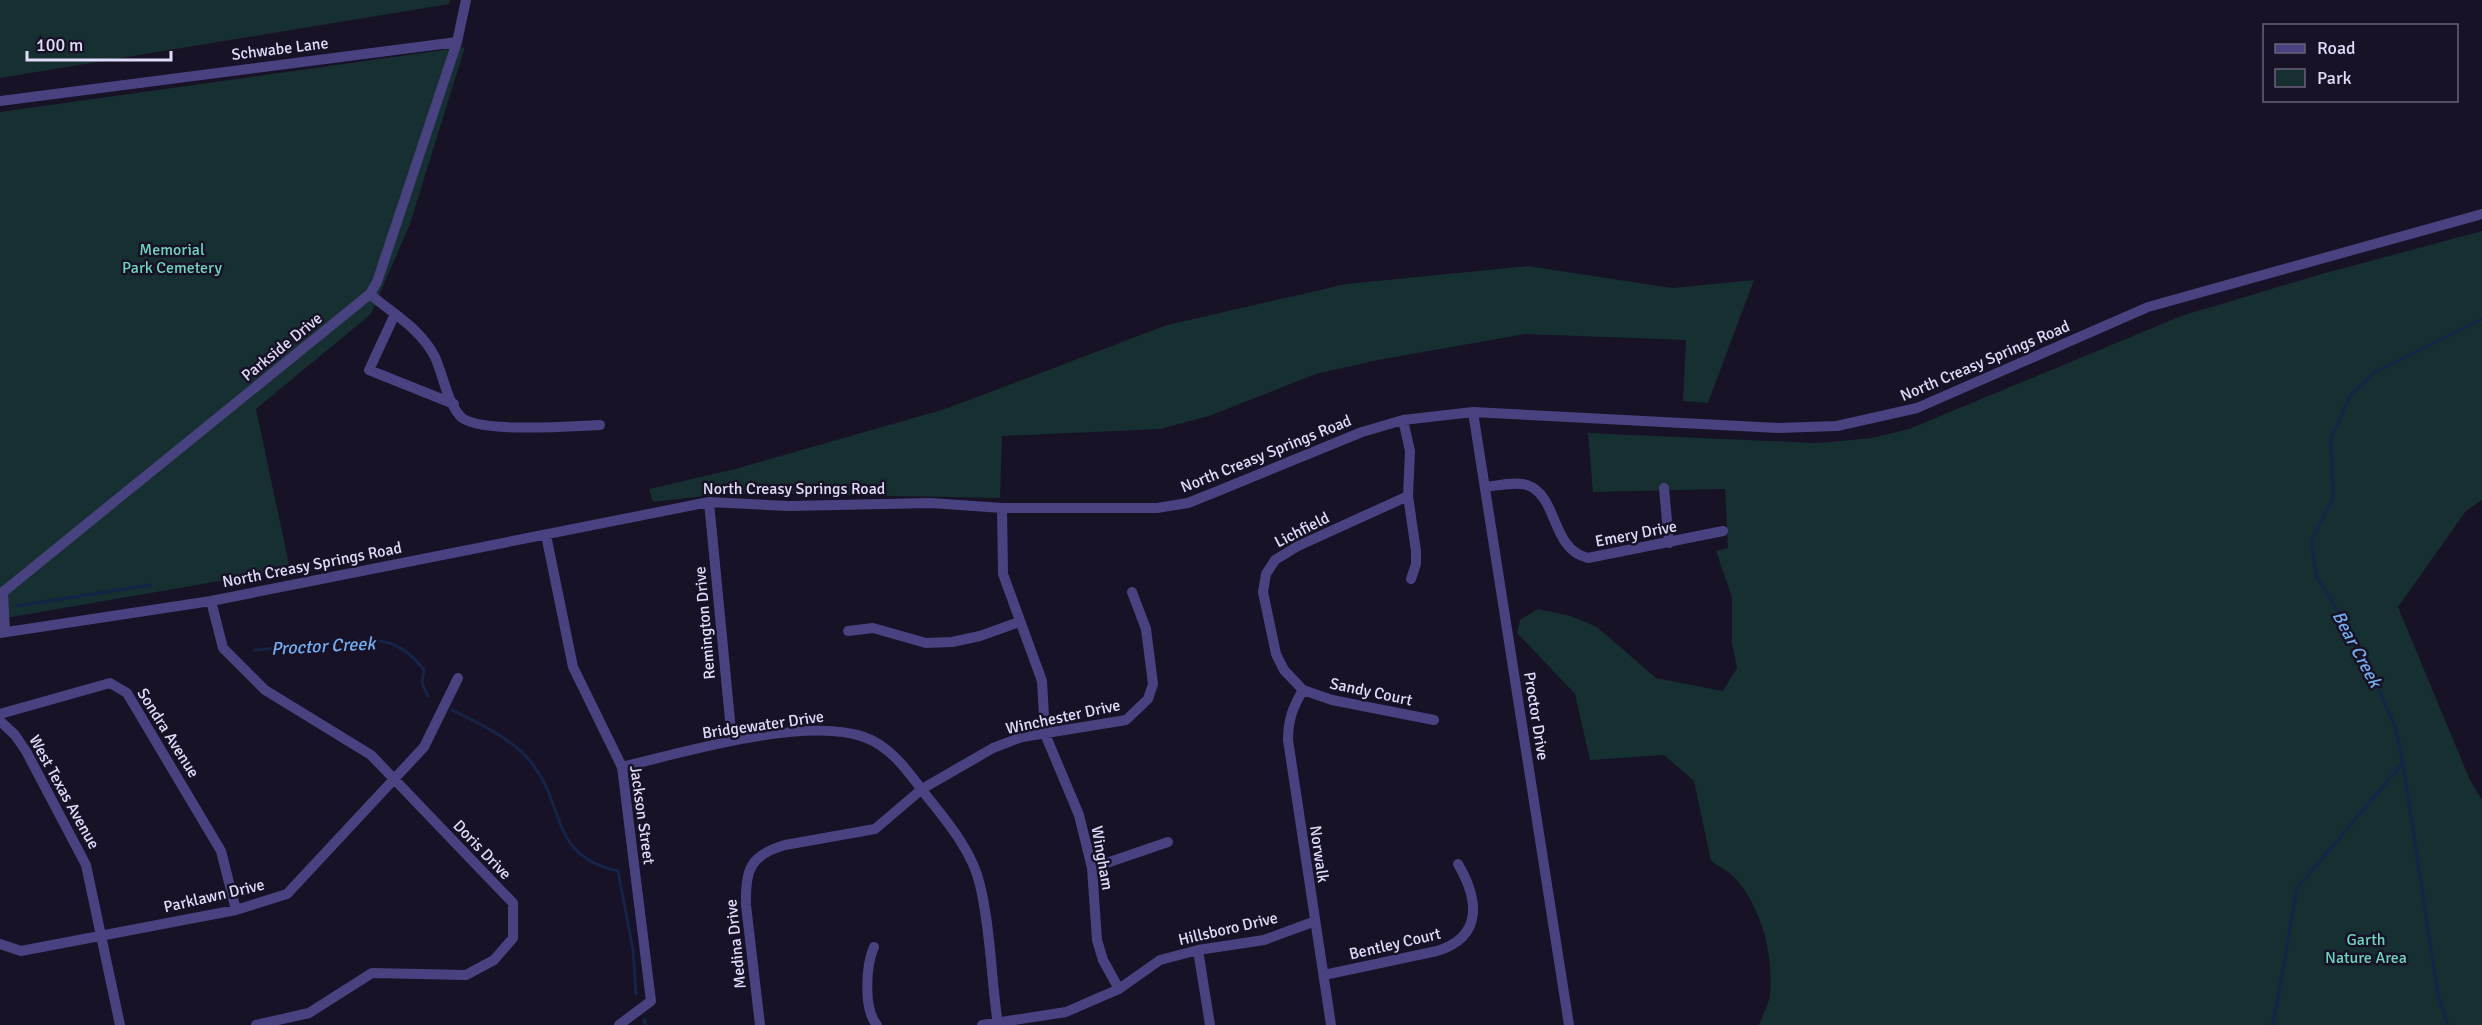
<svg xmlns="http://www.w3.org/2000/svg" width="2482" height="1025" viewBox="0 0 2482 1025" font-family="Signika,sans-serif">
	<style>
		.green { fill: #162f30 }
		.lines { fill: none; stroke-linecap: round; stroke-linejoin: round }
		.stream { stroke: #142549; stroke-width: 3 }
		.minor { stroke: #494281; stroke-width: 10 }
		.labels { text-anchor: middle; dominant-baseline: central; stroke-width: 5; stroke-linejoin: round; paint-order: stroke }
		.street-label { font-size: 16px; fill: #e1dcfb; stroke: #171226 }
		.park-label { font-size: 16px; fill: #6ed5c2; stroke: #171226 }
		.water-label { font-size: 18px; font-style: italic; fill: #74aef1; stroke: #171226 }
	</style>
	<rect width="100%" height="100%" fill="#171226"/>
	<path class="green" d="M0,0H450L449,4L0,78Z
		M465,47L410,224L371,314L256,409L290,569L0,619V112Z
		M2482,231V500L2466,511L2398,607L2470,780L2482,800V1025H1759C1762,1016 1769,1004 1770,995C1774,956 1761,905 1734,877C1727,870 1718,866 1711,861L1694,781L1664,755L1590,760L1575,694L1517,633L1520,620L1538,609L1571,616L1597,627L1656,678L1723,691L1737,668L1732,644V598L1716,551L1728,548L1725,489L1593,492L1588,433L1817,443L1872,438L1909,429L2181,316L2318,275Z
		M1528,266L1672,288L1754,280L1708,403L1683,401L1686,340L1525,334L1378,360L1316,374L1209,416L1160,429L1002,436L1000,498L729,493L653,502L649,489L735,469L945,409L1167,325L1346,284Z"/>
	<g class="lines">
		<path class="stream" d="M17,606L150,585
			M255,650C282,648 371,634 392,644C405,649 416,659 424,670L422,683L428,696
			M452,710C481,724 514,739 534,766C565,808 551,857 618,871L633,950L636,994
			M2403,764L2438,995L2448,1025
			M644,1019L646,1025
			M2273,1025L2297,888L2403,763L2395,726L2364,655L2316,575L2311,541L2333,498L2331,439L2350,396L2375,372L2482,319"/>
		<path class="minor" d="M0,101L457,42
			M370,294C394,315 420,328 435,357C443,375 447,401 460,416C476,434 573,426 600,425
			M395,314L369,370L454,404
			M1473,412L1569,1025
			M1403,420L1410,451L1408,496L1416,551V564L1411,579
			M1485,487C1498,486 1514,481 1527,485C1559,496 1550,549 1588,558L1723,531
			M1664,488L1669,543
			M1408,496L1298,546L1275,560L1266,574L1263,592L1276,654L1284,670L1303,690L1332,700L1434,720
			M709,502L732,741
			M1002,508L1003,574L1042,681L1045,734L1079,815L1092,868L1097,940L1103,960L1119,989
			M546,535L573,667L622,767L651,1001L619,1025
			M211,601L223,648L265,690L371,755L513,903V938L494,960L466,975L372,973L309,1013L256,1025
			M848,631L873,628L926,643L952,642L980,636L1019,622
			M5,632L3,592L370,294L377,282L457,42L466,0
			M0,633L211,601L709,502L789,506L931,503L1002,508H1157L1188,503L1218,491L1362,432L1403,420L1473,412L1778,428L1837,426L1917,408L2148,307L2482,214
			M1303,690C1293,707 1288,719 1288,740L1331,1025
			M0,714L110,683L127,693L221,851L236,910
			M0,721L15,735L26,751L86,865L120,1025
			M622,767C684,752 806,716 864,737C893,747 911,776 929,799C949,824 973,853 980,885C991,931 991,979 998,1025
			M1092,868L1168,842
			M0,944L21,951L236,910L287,894L424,747L458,678
			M874,947C866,965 863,1009 877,1025
			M1198,950L1210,1025
			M1324,975L1437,951C1483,937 1479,900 1458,864
			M760,1025L746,905C745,870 750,855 785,845L875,829L922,789L993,748L1022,737L1126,720L1148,699L1153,684L1146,629L1132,592
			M982,1025L1066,1012L1119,989L1160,960L1198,950L1264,940L1313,922"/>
	</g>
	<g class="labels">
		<g class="street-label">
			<text transform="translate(280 49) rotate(-7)">Schwabe Lane</text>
			<text transform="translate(282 347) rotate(-39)">Parkside Drive</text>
			<text transform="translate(1985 361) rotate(-23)">North Creasy Springs Road</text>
			<text transform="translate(1266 454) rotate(-22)">North Creasy Springs Road</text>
			<text x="794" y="489">North Creasy Springs Road</text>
			<text transform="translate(1302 530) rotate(-27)">Lichfield</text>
			<text transform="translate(1636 534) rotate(-11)">Emery Drive</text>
			<text transform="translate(312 565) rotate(-11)">North Creasy Springs Road</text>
			<text transform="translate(705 623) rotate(-95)">Remington Drive</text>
			<text transform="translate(1371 692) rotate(12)">Sandy Court</text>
			<text transform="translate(1536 716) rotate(81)">Proctor Drive</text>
			<text transform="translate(1063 717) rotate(-12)">Winchester Drive</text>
			<text transform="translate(763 725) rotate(-8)">Bridgewater Drive</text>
			<text transform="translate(168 733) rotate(58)">Sondra Avenue</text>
			<text transform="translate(64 792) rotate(61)">West Texas Avenue</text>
			<text transform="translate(642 815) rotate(82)">Jackson Street</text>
			<text transform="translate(482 850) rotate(46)">Doris Drive</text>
			<text transform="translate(1319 854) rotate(82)">Norwalk</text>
			<text transform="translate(1102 858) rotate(80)">Wingham</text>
			<text transform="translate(214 896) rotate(-13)">Parklawn Drive</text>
			<text transform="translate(1228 929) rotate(-13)">Hillsboro Drive</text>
			<text transform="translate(736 944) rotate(-96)">Medina Drive</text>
			<text transform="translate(1395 944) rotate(-13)">Bentley Court</text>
		</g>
		<g class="park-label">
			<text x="172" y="250">Memorial<tspan x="172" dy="18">Park Cemetery</tspan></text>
			<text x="2366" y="940">Garth<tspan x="2366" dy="18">Nature Area</tspan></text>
		</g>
		<g class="water-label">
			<text transform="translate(323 646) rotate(-3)">Proctor Creek</text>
			<text transform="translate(2357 649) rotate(62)">Bear Creek</text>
		</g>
	</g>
	<rect x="2263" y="24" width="195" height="78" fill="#171226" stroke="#68637b" stroke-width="1.5"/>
	<rect x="2275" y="44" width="30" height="9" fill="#494281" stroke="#68637b" stroke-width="1.5"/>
	<text x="2317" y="54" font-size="18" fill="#e1dcfb">Road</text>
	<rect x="2275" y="69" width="30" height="18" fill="#162f30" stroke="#68637b" stroke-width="1.5"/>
	<text x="2317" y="84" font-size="18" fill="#e1dcfb">Park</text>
	<path d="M27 51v9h144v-9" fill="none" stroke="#e1dcfb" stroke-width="3"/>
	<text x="36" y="51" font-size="18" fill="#e1dcfb" stroke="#171226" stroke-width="4.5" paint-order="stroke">100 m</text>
</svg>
